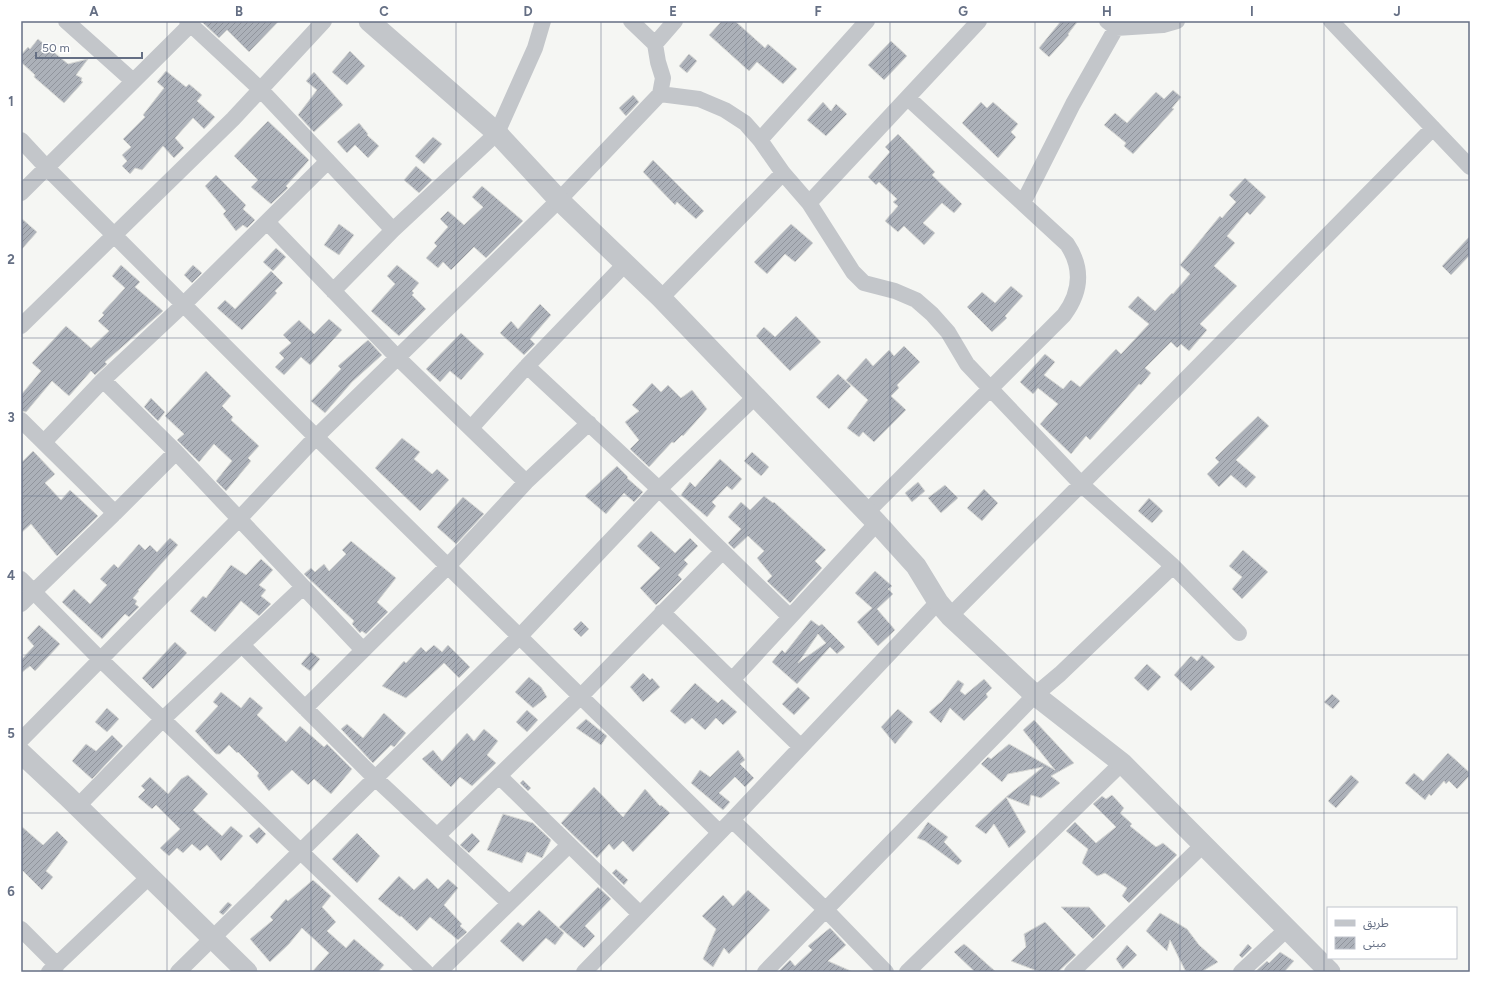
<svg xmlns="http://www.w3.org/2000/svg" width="1491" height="993" viewBox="0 0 1491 993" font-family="Figtree,'Noto Sans Arabic',sans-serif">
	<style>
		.building { fill: url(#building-hatch); stroke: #d7d8d5; fill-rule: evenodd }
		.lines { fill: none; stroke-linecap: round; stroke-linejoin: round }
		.minor { stroke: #c3c6ca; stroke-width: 16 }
		.tertiary { stroke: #c3c6ca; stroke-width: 21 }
		.grid { fill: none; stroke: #656f84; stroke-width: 1; stroke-opacity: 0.55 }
		.neatline { fill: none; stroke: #656f84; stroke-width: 1.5 }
		.grid-label { font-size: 13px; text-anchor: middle; font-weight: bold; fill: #656f84 }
	</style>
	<defs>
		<pattern id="building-hatch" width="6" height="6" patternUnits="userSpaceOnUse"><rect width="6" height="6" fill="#acb1b9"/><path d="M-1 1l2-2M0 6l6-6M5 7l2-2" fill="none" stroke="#90949c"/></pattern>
	</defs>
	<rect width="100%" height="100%" fill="#f5f6f3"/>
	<path class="building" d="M201,21H279L249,52L227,30L219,38Z
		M722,21H735L765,48L768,44L797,69L783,84L757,62L749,71L709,35Z
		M1061,21H1078L1068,34L1069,35L1049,57L1039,48Z
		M38,39L68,64L88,59L76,75L82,78L81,81L83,82L64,103L41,83L34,77L35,75L21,62V55L28,47L30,49Z
		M891,41L907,56L884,80L868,65Z
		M350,51L365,66L347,85L332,72Z
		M689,54L697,61L687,73L679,66Z
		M166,71L186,87L189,84L202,95L197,101L215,117L204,129L193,118L175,138L184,148L174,158L163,146L142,170L135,168L130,174L122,166L127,161L122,155L131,147L123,139L145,117L143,115L164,88L157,82Z
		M314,72L343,105L314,132L298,115L317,90L306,81Z
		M1173,90L1181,97L1172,108L1174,109L1133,154L1124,146L1126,143L1104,125L1115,113L1127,123L1156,92L1164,99Z
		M633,95L639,102L626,116L619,108Z
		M823,102L831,111L836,104L847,114L826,136L807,120Z
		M981,102L987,108L993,102L1018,124L1011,132L1016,137L998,158L962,123Z
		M268,121L309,160L286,186L288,188L271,204L251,187L258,180L234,156Z
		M359,123L368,134L367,135L379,146L368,158L355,145L347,153L337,142Z
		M898,134L935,172L932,175L962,204L954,213L942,203L923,223L935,233L924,245L904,226L898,232L885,221L898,206L893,202L897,199L879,182L876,185L868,177L890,152L885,147Z
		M433,137L442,144L424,164L415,156Z
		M653,160L704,211L696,219L677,202L675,205L643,172Z
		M416,166L432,180L419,193L404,180Z
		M216,175L246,205L243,209L255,220L247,228L243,225L236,231L223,214L226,211L205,186Z
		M1245,178L1266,197L1250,215L1247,212L1227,236L1235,243L1214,266L1237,286L1200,324L1207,330L1189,351L1181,344L1177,348L1171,342L1145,368L1151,373L1141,385L1139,384L1090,440L1086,436L1071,454L1040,424L1058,404L1038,388L1033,394L1020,382L1045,354L1055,362L1044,375L1063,389L1071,380L1080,387L1116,349L1121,354L1149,324L1128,307L1138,296L1155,311L1172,293L1173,294L1190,274L1180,265L1220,216L1222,218L1236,202L1229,195Z
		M482,186L523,221L486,258L474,247L451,270L443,262L438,268L426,258L437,246L434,243L448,227L440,219L448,211L464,225L483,207L472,197Z
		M21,218L37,232L21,250Z
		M339,224L354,235L339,255L324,245Z
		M791,224L813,243L795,262L785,254L767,274L754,262Z
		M1470,236V255L1451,275L1442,266Z
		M276,248L286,257L273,271L263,262Z
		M121,265L140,282L135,287L163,311L105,362L107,364L95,375L91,371L69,396L52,381L26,412L21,411V395L41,371L32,363L66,326L91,348L109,331L98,321L104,315L102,313L125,288L112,276Z
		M193,265L202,273L192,283L184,275Z
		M397,265L419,283L412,291L414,293L412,295L426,309L399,336L371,311L395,284L387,276Z
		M271,271L283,283L275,291L277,293L242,330L217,308L225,300L235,309Z
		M1011,286L1023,296L1005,316L1007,318L992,332L967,307L982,292L995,303Z
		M540,304L551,315L530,339L535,344L524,355L500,333L511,321L518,329Z
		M796,316L821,342L790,371L756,336L764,327L775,337Z
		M329,319L342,330L310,365L301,357L284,375L275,367L284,358L279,353L291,343L283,335L299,320L314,334Z
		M461,333L484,354L461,380L450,371L440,382L426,369Z
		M368,340L382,355L352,382L325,413L311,401L341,369L338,366Z
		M904,346L920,362L897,385L899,388L891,396L906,410L874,442L863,432L859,437L847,428L868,400L846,380L866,358L873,366L889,350L894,356Z
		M206,371L231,396L222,406L233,417L231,420L259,446L248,458L251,461L226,491L216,481L232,461L214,444L199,462L177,440L184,434L165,416Z
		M838,374L851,386L829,409L816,397Z
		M652,383L661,392L668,385L681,398L692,390L707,409L683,436L682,435L674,443L672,442L649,467L630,449L639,440L625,422L639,411L632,405Z
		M151,398L165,412L158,421L144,407Z
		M1258,416L1269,426L1236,460L1256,477L1246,488L1231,475L1219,487L1207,474L1219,462L1215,458Z
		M402,438L420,452L414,459L432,474L437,469L449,480L420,511L375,468Z
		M33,451L55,474L45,483L61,500L70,490L98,516L57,556L31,524L21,533V463Z
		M752,452L769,467L761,476L744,461Z
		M720,459L742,479L732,490L727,486L712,502L716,506L707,517L681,495L690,482L695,487Z
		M617,466L628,477L627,478L643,492L634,502L624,493L606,514L585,496Z
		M918,482L925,491L912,502L905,493Z
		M945,485L958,498L941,513L928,498Z
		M984,489L998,503L982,521L967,508Z
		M764,496L773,503L774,502L826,550L815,561L822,568L790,603L767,581L772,576L757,558L764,551L748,536L734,549L728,543L741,529L728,517L741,502L750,510Z
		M463,497L484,514L456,544L437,527Z
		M1149,498L1163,511L1152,523L1138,511Z
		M651,531L675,553L690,538L698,546L684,560L688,564L678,575L682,579L656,605L640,588L660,568L637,546Z
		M170,538L178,545L138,590L139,591L133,598L137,601L135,604L139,607L129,617L125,614L102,639L62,602L74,589L90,604L107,585L100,579L114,564L118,568L139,544L145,550L150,545L157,552Z
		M351,541L396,578L377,602L388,612L366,634L362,631L360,633L352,624L354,621L304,574L311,568L315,572L324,564L329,571L346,554L342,550Z
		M1243,550L1268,572L1242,599L1232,589L1242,577L1229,566Z
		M261,559L273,570L259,585L266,590L261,596L271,604L259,616L241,601L215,632L190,611L203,596L206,598L231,565L246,575Z
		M875,571L892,586L888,589L893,594L877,609L895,630L878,646L857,622L872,608L855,593Z
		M811,620L819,626L822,624L845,647L837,654L830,647L797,684L772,662L782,650L785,653ZM818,634L826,643L798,663Z
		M581,621L589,629L581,637L573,629Z
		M39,625L60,644L35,671L30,666L21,673V660L34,646L27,638Z
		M175,642L187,653L153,689L142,678Z
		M434,645L442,652L448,645L470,667L459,678L444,663L406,698L382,686L404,661L406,663L421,647L426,652Z
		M311,652L320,659L310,671L301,664Z
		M1202,655L1215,667L1191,691L1174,675L1191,656L1197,661Z
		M1147,664L1161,677L1148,691L1134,678Z
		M643,673L650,680L652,678L660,687L643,702L630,687Z
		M529,677L541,687L547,697L533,708L515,692Z
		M984,679L992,688L986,694L988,697L964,721L950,708L941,723L929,712L942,701L958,680L964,684L960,691L965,695Z
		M695,683L718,703L722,699L737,712L723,725L716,718L705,730L692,718L685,724L670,711Z
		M798,687L810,698L794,715L782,704Z
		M221,692L241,708L250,697L263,708L257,715L286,742L300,726L324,747L327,744L352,769L331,794L314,779L308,785L292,770L269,791L257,776L259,773L238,752L237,753L229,745L220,754H216L195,731L218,706L213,702Z
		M1332,694L1340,701L1333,709L1324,702Z
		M107,708L119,719L107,732L95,722Z
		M898,709L913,722L895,744L881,727Z
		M527,710L538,720L527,732L516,722Z
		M384,713L406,733L394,747L391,745L373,763L341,729L347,724L363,738Z
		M586,719L607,736L601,745L576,728Z
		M1034,720L1074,763L1051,776L1060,783L1041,798L1031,795L1029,806L1006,797L1043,767L1008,774L1002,782L981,764L988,757L991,759L1009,744L1055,770L1023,730Z
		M484,729L498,741L487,755L496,763L472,786L460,777L451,787L422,759L433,750L442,761L467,733L474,741Z
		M112,735L123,746L92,779L72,761L86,744L96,751Z
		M738,750L745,760L740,764L754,778L745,787L735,777L719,793L730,802L723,810L691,783L700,770L710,777Z
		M1448,753L1470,773V775L1457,789L1449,781L1446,784L1444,781L1431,796L1429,794L1425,800L1405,783L1414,773L1423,781Z
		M188,775L208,794L193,810L222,836L231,826L243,836L221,861L207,845L200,851L192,844L183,853L177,848L169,856L160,848L180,829L156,805L152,809L138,797L145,790L141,786L150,777L168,794L181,779Z
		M1351,775L1359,782L1336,808L1328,801Z
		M523,780L531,788L528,791L520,783Z
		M594,787L623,817L645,789L660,806L661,805L670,813L633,852L623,841L614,850L609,844L597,858L561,823Z
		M1112,795L1124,808L1120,813L1132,824L1130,826L1156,847L1163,843L1177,855L1129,903L1122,896L1127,888L1105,873L1097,876L1082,863L1088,849L1066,831L1075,822L1096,843L1116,827L1093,804L1102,796L1106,799Z
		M1006,797L1026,832L1009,848L994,824L986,834L975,826Z
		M503,814L533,823L551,840L542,858L527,852L522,863L487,850Z
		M928,822L948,837L944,842L962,861L958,865L925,841L917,838Z
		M21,826L43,845L57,831L68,842L46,871L53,877L42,890L21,869Z
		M259,827L266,834L257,844L249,836Z
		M357,833L380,856L357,883L332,859Z
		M472,833L480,841L469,853L460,845Z
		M616,869L628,880L624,885L612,873Z
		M399,876L414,890L427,878L438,889L448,879L458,888L444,905L462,924L460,926L467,932L458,940L430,917L417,931L401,916L400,917L378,899Z
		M313,880L331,896L322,907L336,922L327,931L346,948L354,939L384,965L378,972H312L329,953L302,928L289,944L270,962L250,939L273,920L270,917L286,899L288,901Z
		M598,887L611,899L585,926L595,936L584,948L559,927Z
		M748,890L770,910L729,954L724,948L713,967L703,959L716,929L702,916L723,895L733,906Z
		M228,902L232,905L223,915L219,912Z
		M1061,907H1089L1106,926L1093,939Z
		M539,910L564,933L555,945L546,938L523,962L500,941L518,922L523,926Z
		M1160,913L1187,929L1199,945L1218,962L1201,972H1186L1170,940L1167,951L1146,931Z
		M1045,922L1076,955L1058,972H1040L1011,961L1026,947L1024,934Z
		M830,928L846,945L828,961L853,972H778L790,960L795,966L812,950L808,946Z
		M964,944L969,948L996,972H975L954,952Z
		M1248,944L1252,948L1242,958L1239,955Z
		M1127,945L1137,955L1123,969L1116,959Z
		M1280,952L1294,961L1284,972L1256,971L1267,961L1269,963Z"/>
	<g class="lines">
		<path class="minor" d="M66,21L133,81
			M187,21L260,89L393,230
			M1107,21L1116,28L1163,25L1177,21
			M1331,21L1470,167
			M655,44L675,21
			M660,94L699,99L725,110L745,123L760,140L783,173L809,203L853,272L864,283L895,291L916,300L932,314L948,332L967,364L1082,485L1173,566L1239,633
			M21,140L47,168L316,437L719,832
			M760,140L867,21
			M21,193L191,24
			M809,203L979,21
			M1023,203L1073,104L1116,28L1122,21
			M267,222L397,357L526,482
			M333,291L393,230L497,133L535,48L543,21
			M661,298L783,173
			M21,326L233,119L324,21
			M527,366L659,489L790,617
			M103,380L176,452L363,650
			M21,420L115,513
			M471,428L527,366L625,264
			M44,442L103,380L183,305L328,161
			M867,512L1064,315C1081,292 1083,268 1067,244L908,98
			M21,579L101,660L426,972
			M21,604L115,513L176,452
			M662,612L801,747
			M950,616L1180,385L1433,128
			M242,645L375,778L509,903
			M732,680L877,523
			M305,708L448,566L526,482L589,423
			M21,740L239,519L316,437L559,200L660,94L663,78L658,62L655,44L631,21
			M499,776L640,914
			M78,806L163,719L303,587
			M732,820L826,910L886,972
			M437,836L581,696L722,552
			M21,929L57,965
			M49,972L149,877
			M178,972L520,636L659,489L756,396
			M439,972L569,845
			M584,972L732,820L938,602
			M765,972L1035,695L1060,674L1173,566
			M907,972L1122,763
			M1072,972L1204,844
			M1241,972L1287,929"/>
		<path class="tertiary" d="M369,21L497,133L559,200L661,298L877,523L916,566L938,602L950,616L1035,695L1122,763L1330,972
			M21,753L67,796L247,972"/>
	</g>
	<path class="grid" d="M167,21V972M311,21V972M456,21V972M601,21V972M746,21V972M890,21V972M1035,21V972M1180,21V972M1324,21V972M21,180H1470M21,338H1470M21,496H1470M21,655H1470M21,813H1470"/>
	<rect width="1491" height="993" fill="none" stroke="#ffffff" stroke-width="44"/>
	<rect x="1327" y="907" width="130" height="52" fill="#ffffff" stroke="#c1c5ce"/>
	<rect x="1335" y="920" width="20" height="6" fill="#c3c6ca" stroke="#c1c5ce"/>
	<text x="1363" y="927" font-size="12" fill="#656f84">طريق</text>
	<rect x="1335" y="937" width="20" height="12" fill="url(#building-hatch)" stroke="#c1c5ce"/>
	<text x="1363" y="947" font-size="12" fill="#656f84">مبنى</text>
	<path d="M36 52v6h106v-6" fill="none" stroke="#656f84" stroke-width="2"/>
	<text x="42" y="52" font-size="12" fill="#656f84" stroke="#ffffff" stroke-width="3" paint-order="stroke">50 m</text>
	<rect x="22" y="22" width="1447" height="949" class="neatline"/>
	<g class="grid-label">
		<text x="94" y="16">A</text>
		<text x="239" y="16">B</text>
		<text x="384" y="16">C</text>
		<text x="528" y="16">D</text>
		<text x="673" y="16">E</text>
		<text x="818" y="16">F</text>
		<text x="963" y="16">G</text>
		<text x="1107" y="16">H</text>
		<text x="1252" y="16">I</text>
		<text x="1397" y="16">J</text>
		<text x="11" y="106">1</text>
		<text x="11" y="264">2</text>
		<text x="11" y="422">3</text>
		<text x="11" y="580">4</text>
		<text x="11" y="738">5</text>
		<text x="11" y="896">6</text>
	</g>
</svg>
